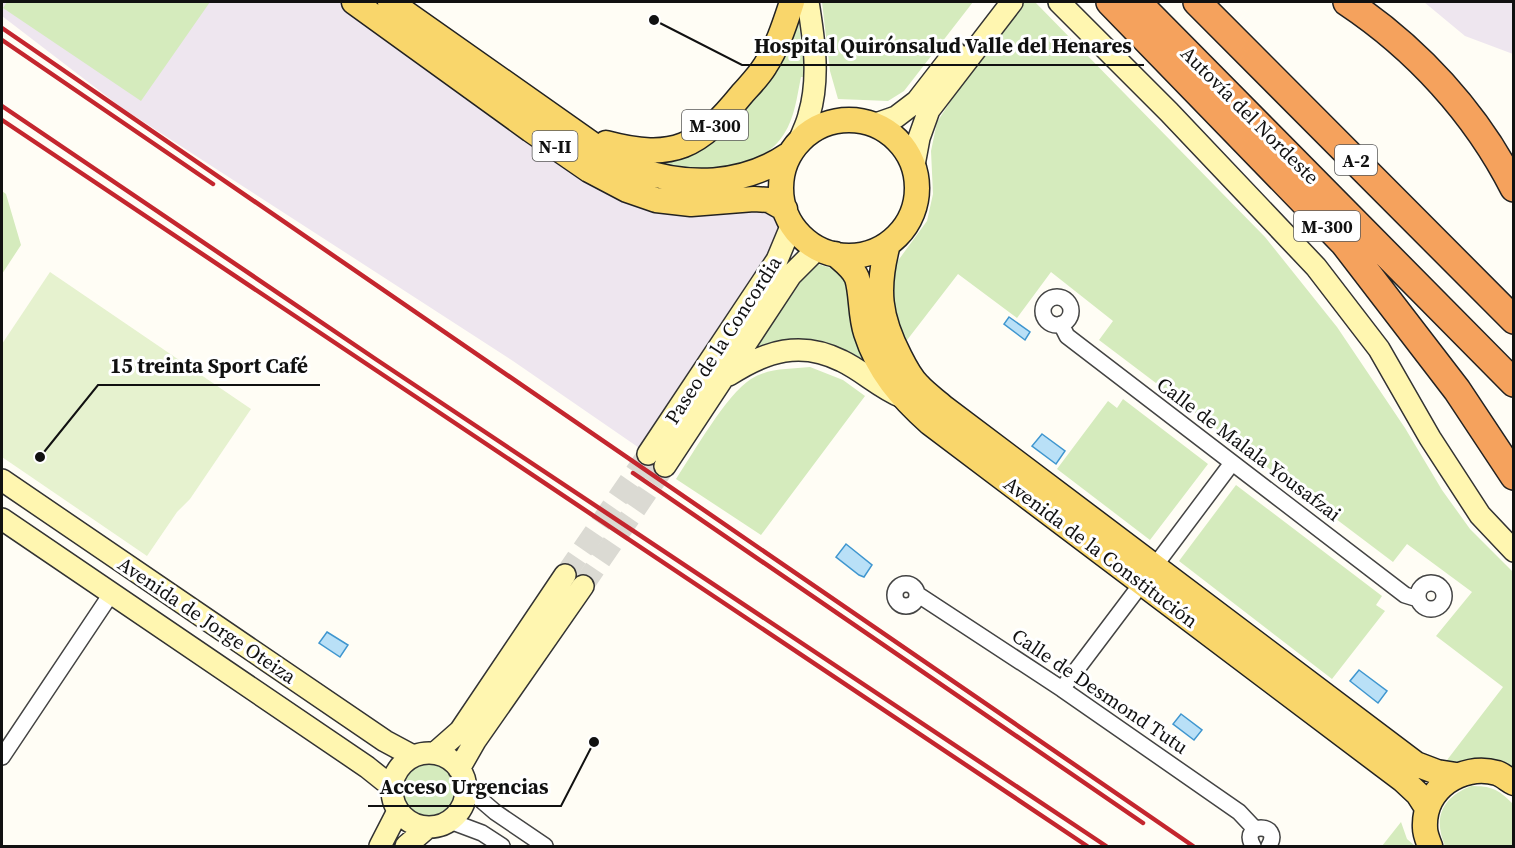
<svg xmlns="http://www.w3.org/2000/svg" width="1515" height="848" viewBox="0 0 1515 848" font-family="'Source Serif 4',serif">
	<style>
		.industrial { fill: #eee6ef }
		.green { fill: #d5ebbd }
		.pitch { fill: #e6f2cf }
		.water { fill: #b9e0f7; stroke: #3f96cf; stroke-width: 1.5 }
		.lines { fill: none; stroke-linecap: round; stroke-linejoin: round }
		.secondary-tunnel { stroke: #dbdad3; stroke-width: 21; stroke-dasharray: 21 10; stroke-linecap: butt }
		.street-casing { stroke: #444; stroke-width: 18 }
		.secondary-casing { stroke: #333; stroke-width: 24 }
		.primary-casing { stroke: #222; stroke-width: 27 }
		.highway-casing { stroke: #222; stroke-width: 30 }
		.street { stroke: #fff; stroke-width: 15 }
		.secondary { stroke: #fff6b0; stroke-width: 21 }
		.primary { stroke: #f9d66b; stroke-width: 24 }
		.highway { stroke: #f5a25d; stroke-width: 27 }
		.rail { stroke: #c4262e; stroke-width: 4.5 }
		.labels { text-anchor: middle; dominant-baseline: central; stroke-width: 6; stroke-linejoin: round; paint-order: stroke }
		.shield { fill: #fff; stroke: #585858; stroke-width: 1.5 }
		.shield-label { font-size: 18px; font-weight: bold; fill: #111 }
		.street-label { font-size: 20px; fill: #111; stroke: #fff }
		.leader { fill: none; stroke: #111; stroke-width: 2 }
		.callout-dot { fill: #111; stroke: #fff; stroke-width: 2 }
		.callout-label { font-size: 21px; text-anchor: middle; font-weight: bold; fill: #111; stroke: #fff; stroke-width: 6; stroke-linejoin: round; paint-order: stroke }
	</style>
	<rect width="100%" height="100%" fill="#fffdf5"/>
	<path class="industrial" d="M2,2H354L627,190L754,199L792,224L648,454L513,361L122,108L2,16Z
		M1424,2H1513V54L1465,36Z"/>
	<path class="green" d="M7,2H210L141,101L3,8Z
		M822,2H973L904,91L888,101L838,99L830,71Z
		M1008,2H1035L1265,237L1337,327L1405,428L1442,490L1470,529L1513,572V770L1492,760L1444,764L1503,687L1436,636L1472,592L1407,544L1393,562L1099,340L1113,321L1051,272L1017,318L958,274L904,344L893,311L891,285L897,262L927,221L933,194L931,151L937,122L965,79Z
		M798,16L805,77H801C797,96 795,117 784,134C757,176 696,171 653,163L651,160L676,159Z
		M2,191L6,194L21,245L2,274Z
		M818,264L837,270L846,275L870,370L754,350L806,274Z
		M810,367L843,380L865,396L761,535L676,479C694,452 726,395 751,379C768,368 790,369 810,367Z
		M1123,399L1208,464L1150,540L1057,469L1108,401L1117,408Z
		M1236,485L1382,596L1376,605L1385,611L1332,679L1179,561Z
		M402 790a27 27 0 1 1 54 0a27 27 0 1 1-54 0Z
		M1471,786C1491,786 1498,789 1512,803L1513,846H1445C1433,817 1442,798 1471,786Z
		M1401,822L1407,839L1415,846H1382Z"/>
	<path class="pitch" d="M50,272L251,409L190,499L177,512L147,556L2,457V344Z"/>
	<path class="water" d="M1009,317L1030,332L1025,340L1004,324Z
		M1042,434L1065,451L1056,464L1032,446Z
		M846,544L872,565L864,577L859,575L836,557Z
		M327,632L348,645L340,657L319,643Z
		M1359,670L1387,691L1378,703L1350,681Z
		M1181,714L1202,730L1194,740L1173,724Z"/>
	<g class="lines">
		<path class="secondary-tunnel" d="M565,575L648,454
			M583,586L665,466"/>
		<defs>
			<path id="street" d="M1043 311a14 14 0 1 1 28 0a14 14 0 1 1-28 0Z
				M1061,324L1067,336L1405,595L1418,599
				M1154,567L1232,463
				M1418 596a13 13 0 1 1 26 0a13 13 0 1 1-26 0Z
				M895 595a11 11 0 1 1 22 0a11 11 0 1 1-22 0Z
				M917,594L1062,689L1239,812L1255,829
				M1062,689L1142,583
				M2,757L111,594
				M466,787L495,812L545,846
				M450,821L482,833L502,846
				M1253,846C1239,822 1283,822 1269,846"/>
			<path id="secondary" d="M1059,2L1169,112L1316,267L1379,349L1430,438L1480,515L1514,551
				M876,124L896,117L917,101L955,52
				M799,142C802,133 807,124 809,115C820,78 814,39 808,2
				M914,165L919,138L929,110L1012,2
				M729,375C766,351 801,340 842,361C863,371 880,388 902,397
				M648,454L777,260L792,224
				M665,466L791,275L818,248
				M2,480L385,741L413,756
				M2,519L367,767L392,787
				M392 790a37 37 0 1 1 74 0a37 37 0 1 1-74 0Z
				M435,753L460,731L565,575
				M459,769L475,741L583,586
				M380,846L398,811
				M406,846L427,828"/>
			<path id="primary" d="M354,2L531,130L589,170L627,190L656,200L691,204L754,199L769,200L785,209
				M390,2L606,154C616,159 625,165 636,169C687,187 742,186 788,155
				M781 188a68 68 0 1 1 136 0a68 68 0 1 1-136 0Z
				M606,143C674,161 699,147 742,94C750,85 759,76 765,66C778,46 785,23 792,2
				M888,244C876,289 879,317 900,357C905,367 910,377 918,385C925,393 935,400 943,407L1416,764L1437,772L1456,775
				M835,254C843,261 853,268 857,278C862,294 860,315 866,333C878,371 901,397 930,423L1403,780L1418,794L1427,808
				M1430,846C1428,841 1425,834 1425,828C1423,789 1461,763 1497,773C1503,775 1508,780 1514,783"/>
			<path id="highway" d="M1110,2L1344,243L1457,390L1514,476
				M1137,2L1514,383
				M1197,2L1514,320
				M1347,2C1416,48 1476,113 1514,188"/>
		</defs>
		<use href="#street" class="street-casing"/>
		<use href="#secondary" class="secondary-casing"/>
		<use href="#primary" class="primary-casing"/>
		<use href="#highway" class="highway-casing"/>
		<use href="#street" class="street"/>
		<use href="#secondary" class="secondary"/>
		<use href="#primary" class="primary"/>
		<use href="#highway" class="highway"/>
		<path class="rail" d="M2,28L1193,846
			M2,40L213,184
			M2,106L377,360L1106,846
			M2,120L1087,846
			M633,473L1143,823"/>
	</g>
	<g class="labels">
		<g class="shield">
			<rect x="682" y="110" width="66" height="30" rx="4.5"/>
			<rect x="532.5" y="131" width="45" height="30" rx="4.5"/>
			<rect x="1335" y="145" width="42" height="30" rx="4.5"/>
			<rect x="1294" y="211" width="66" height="30" rx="4.5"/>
		</g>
		<g class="shield-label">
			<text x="715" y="125">M-300</text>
			<text x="555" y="146">N-II</text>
			<text x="1356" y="160">A-2</text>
			<text x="1327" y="226">M-300</text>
		</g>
		<g class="street-label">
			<text transform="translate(1250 115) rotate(45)">Autovía del Nordeste</text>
			<text transform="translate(723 340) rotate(-57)">Paseo de la Concordia</text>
			<text transform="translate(1249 449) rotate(37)">Calle de Malala Yousafzai</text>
			<text transform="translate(1101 552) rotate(37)">Avenida de la Constitución</text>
			<text transform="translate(207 620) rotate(34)">Avenida de Jorge Oteiza</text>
			<text transform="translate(1100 691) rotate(34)">Calle de Desmond Tutu</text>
		</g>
	</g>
	<path class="leader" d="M654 20L742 65H1144M40 457L98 385H320M594 742L561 806H368"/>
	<g class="callout-dot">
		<circle cx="654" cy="20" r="6"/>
		<circle cx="40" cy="457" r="6"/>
		<circle cx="594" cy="742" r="6"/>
	</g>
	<g class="callout-label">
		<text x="943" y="53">Hospital Quirónsalud Valle del Henares</text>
		<text x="209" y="373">15 treinta Sport Café</text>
		<text x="464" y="794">Acceso Urgencias</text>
	</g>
	<rect width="1515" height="848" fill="none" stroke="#111111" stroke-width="6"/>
</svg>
